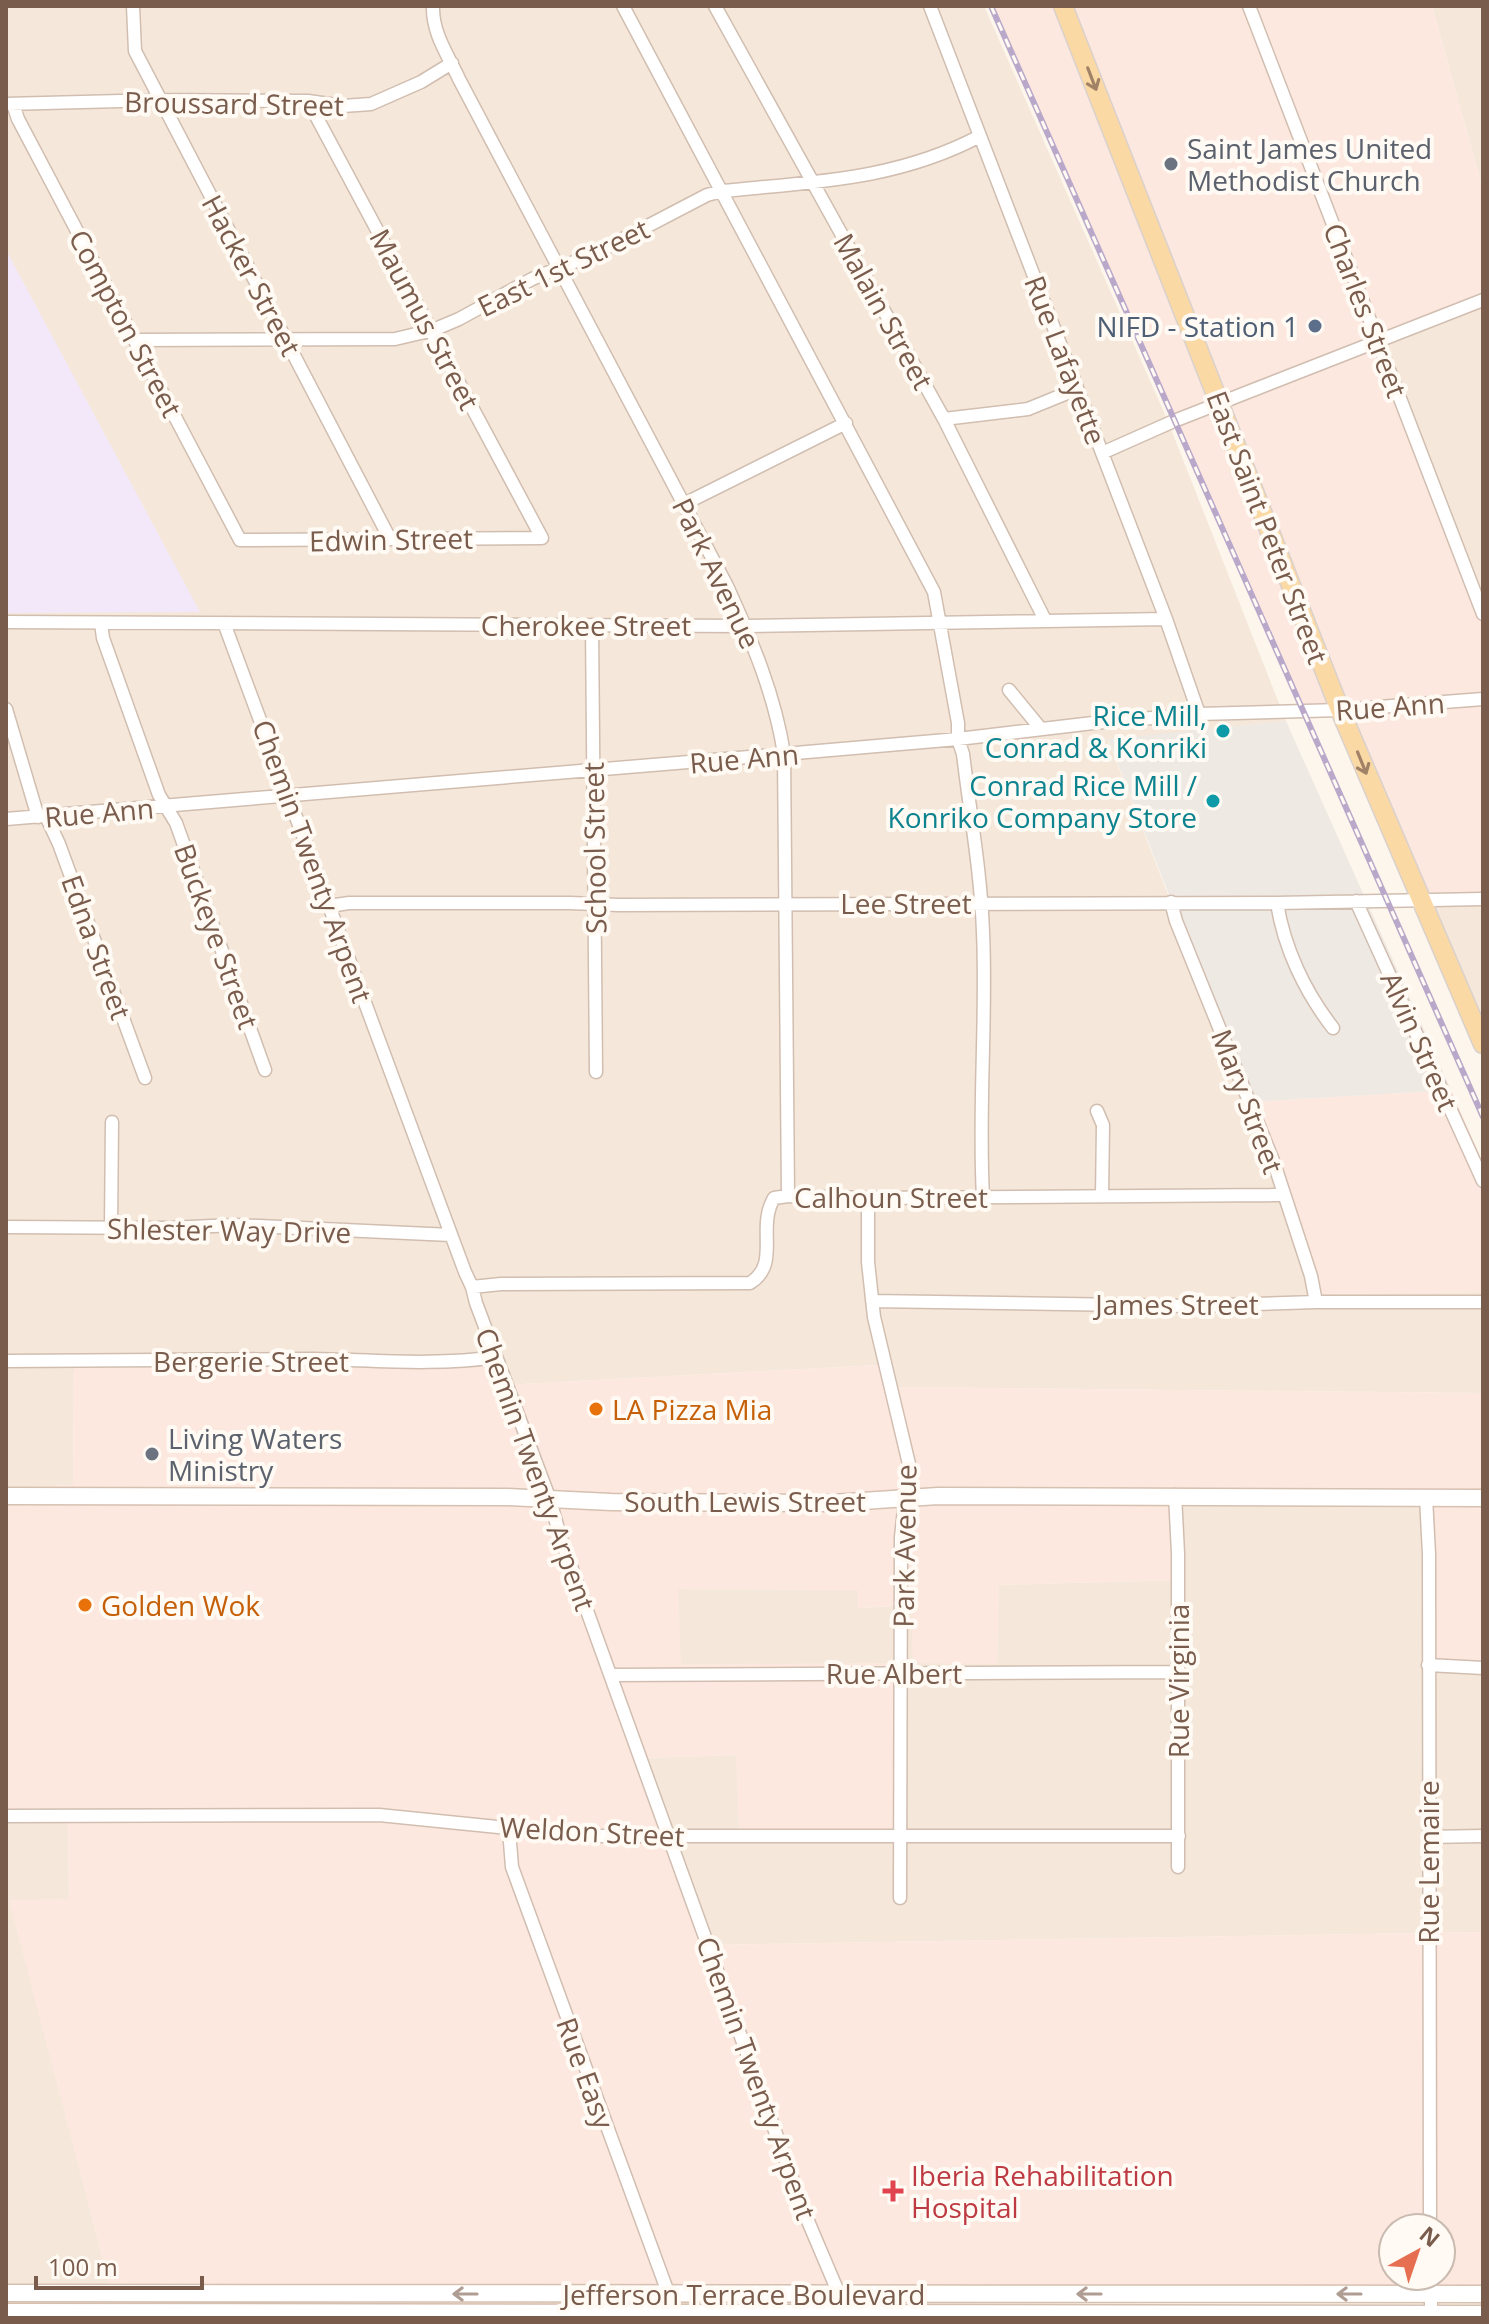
<svg xmlns="http://www.w3.org/2000/svg" width="1489" height="2324" viewBox="0 0 1489 2324" font-family="'Open Sans',sans-serif">
	<style>
		.residential { fill: #f5e8da }
		.commercial { fill: #fde8e0; fill-rule: evenodd }
		.industrial { fill: #efe9e4 }
		.education { fill: #f3e8fa }
		.lines { fill: none; stroke-linecap: round; stroke-linejoin: round }
		.street-casing { stroke: #d1beb0; stroke-width: 15 }
		.secondary-casing { stroke: #d6c0b0; stroke-width: 19 }
		.primary-casing { stroke: #dad1cd; stroke-width: 21 }
		.street { stroke: #fff; stroke-width: 12 }
		.secondary { stroke: #fff; stroke-width: 16 }
		.primary { stroke: #fbd9a5; stroke-width: 18 }
		.rail-casing { stroke: #b9a8c9; stroke-width: 6 }
		.rail { stroke: #fffaf3; stroke-width: 3; stroke-dasharray: 9; stroke-linecap: butt }
		.oneway { stroke: #a18267 }
		.oneway2 { stroke: #af9d94 }
		.worship-dot { fill: #6b7280; stroke: #fffaf3; stroke-width: 3 }
		.service-dot { fill: #5c6f8a; stroke: #fffaf3; stroke-width: 3 }
		.culture-dot { fill: #0f9aa8; stroke: #fffaf3; stroke-width: 3 }
		.food-dot { fill: #e8710a; stroke: #fffaf3; stroke-width: 3 }
		.health-dot { fill: #e0444e; stroke: #fffaf3; stroke-width: 3 }
		.labels { text-anchor: middle; dominant-baseline: central; stroke-width: 8; stroke-linejoin: round; paint-order: stroke }
		.street-label { font-size: 28px; fill: #7a5c4d; stroke: #fffaf3 }
		.worship-label { font-size: 28px; fill: #5b616d; stroke: #fffaf3; text-anchor: start }
		.service-label { font-size: 28px; fill: #4e5e75; stroke: #fffaf3; text-anchor: end }
		.culture-label { font-size: 28px; fill: #0d838f; stroke: #fffaf3; text-anchor: end }
		.food-label { font-size: 28px; fill: #c56008; stroke: #fffaf3; text-anchor: start }
		.health-label { font-size: 28px; fill: #be3a42; stroke: #fffaf3; text-anchor: start }
	</style>
	<rect width="100%" height="100%" fill="#fdf6ec"/>
	<path class="residential" d="M6,6H984L1167,419L1286,721L1108,740L1323,1294L1483,1292V1393L885,1387L879,1365L501,1385L74,1368L73,1485L6,1488Z
		M1432,6H1483V190Z
		M1483,300V597L1379,342Z
		M1419,898L1483,899V1031Z
		M1175,1495L1426,1497L1483,1665V1932L708,1945L642,1758L736,1755L897,1664H680L677,1588L859,1590V1608L911,1605L997,1663L998,1585L1177,1580Z
		M6,1816H68L69,1900L10,1901L117,2313L6,2318Z"/>
	<path class="commercial" d="M991,6H1432L1483,190V300L1379,342L1483,597V899L1419,898L1340,710L1302,711Z
		M1451,1090L1483,1163V1292L1323,1294L1250,1102Z
		M492,1363L501,1385L879,1365L886,1387L1483,1393V1665H1428L1426,1497L1175,1495L1178,1580L999,1585L997,1664L913,1663L911,1605L858,1608V1590L678,1589L681,1664L898,1663L902,1837L739,1831L736,1755L642,1758L709,1945L1483,1932V2297L117,2313L9,1900L69,1899L68,1816H6V1488L73,1485L74,1367ZM1393,2228H1441V2276H1393Z"/>
	<path class="industrial" d="M1286,721L1451,1090L1250,1102L1108,739Z"/>
	<path class="education" d="M6,250L200,612L6,613Z"/>
	<g class="lines">
		<defs>
			<path id="street" d="M133,6L135,51L390,539
				M433,6C432,33 448,55 459,79L727,586C752,641 775,695 784,754L788,1196
				M623,6L934,592L958,723V739L963,754C970,813 981,873 983,932C987,1020 978,1108 983,1197
				M715,6L944,419L1045,620
				M930,6L1166,619L1199,714
				M1249,6L1483,614
				M6,104L159,100L308,101L343,106L371,104L421,82L452,63
				M13,104L18,119L240,540L542,538L308,101
				M135,340L395,339L433,330L459,319L532,279L596,253L707,195L722,191C813,182 897,180 980,136
				M944,419L1028,409L1077,389
				M1102,453L1174,421L1483,300
				M684,504L846,423
				M6,622L745,626L1166,619
				M101,623L103,638L159,795L176,823L265,1070
				M224,623L465,1272L472,1287L476,1303L550,1500L560,1536L805,2214L839,2294L840,2318
				M592,625L596,1072
				M1009,690L1041,729
				M6,709L38,817
				M46,816L59,844L145,1078
				M6,819L784,754L958,739L1093,723L1199,714L1340,710L1483,699
				M1356,901L1483,1181
				M1171,902L1176,921L1274,1163L1311,1276L1316,1302
				M1277,903C1284,948 1305,992 1333,1028
				M329,906L349,903H570L619,905L1277,903L1483,899
				M1097,1111L1103,1125L1102,1196
				M868,1198V1262L874,1317L909,1464L901,1537L900,1898
				M6,1227L168,1228L235,1225L451,1235
				M111,1228L112,1122
				M472,1287L501,1284L750,1283C781,1264 756,1228 774,1198L788,1196L868,1198L1284,1195
				M872,1301L1192,1306L1316,1302H1483
				M6,1361C108,1361 210,1359 312,1359C373,1360 435,1366 496,1357
				M1175,1495L1178,1553V1867
				M1426,1497L1429,1554L1430,2228
				M1428,1665L1483,1668
				M611,1675L1178,1672
				M6,1816L379,1815L587,1836H1179
				M509,1830L512,1867L670,2298
				M1428,1837L1483,1836
				M1431,2276V2314"/>
			<path id="secondary" d="M6,1496L507,1497L611,1502L832,1503L938,1496L1483,1498
				M6,2293L1483,2294
				M6,2312L1483,2314"/>
			<path id="primary" d="M1063,6L1340,710L1483,1044"/>
		</defs>
		<use href="#street" class="street-casing"/>
		<use href="#secondary" class="secondary-casing"/>
		<use href="#primary" class="primary-casing"/>
		<use href="#street" class="street"/>
		<use href="#secondary" class="secondary"/>
		<use href="#primary" class="primary"/>
		<defs>
			<path id="rail" d="M991,6L1483,1117"/>
		</defs>
		<use href="#rail" class="rail-casing"/>
		<use href="#rail" class="rail"/>
	</g>
	<defs><path id="oneway-shaft" d="M-6 0H5M1.5-3L5.5 0L1.5 3" fill="none" stroke-width="1.6" stroke-linecap="round" stroke-linejoin="round" transform="scale(2)"/></defs>
	<g class="oneway">
		<use href="#oneway-shaft" transform="translate(1092 79) rotate(69)"/>
		<use href="#oneway-shaft" transform="translate(1362 763) rotate(68)"/>
	</g>
	<g class="oneway2">
		<use href="#oneway-shaft" transform="translate(465 2294) rotate(-180)"/>
		<use href="#oneway-shaft" transform="translate(1089 2294) rotate(-180)"/>
		<use href="#oneway-shaft" transform="translate(1349 2294) rotate(-180)"/>
	</g>
	<g class="worship-dot">
		<circle cx="1171" cy="164" r="8"/>
		<circle cx="152" cy="1454" r="8"/>
	</g>
	<circle class="service-dot" cx="1315" cy="326" r="8"/>
	<g class="culture-dot">
		<circle cx="1223" cy="731" r="8"/>
		<circle cx="1213" cy="801" r="8"/>
	</g>
	<g class="food-dot">
		<circle cx="596" cy="1409" r="8"/>
		<circle cx="85" cy="1605" r="8"/>
	</g>
	<path class="health-dot" d="M889 2179h8v8h8v8h-8v8h-8v-8h-8v-8h8z"/>
	<g class="labels">
		<g class="street-label">
			<text transform="translate(234 103) rotate(1)">Broussard Street</text>
			<text transform="translate(563 267) rotate(-26)">East 1st Street</text>
			<text transform="translate(252 275) rotate(62)">Hacker Street</text>
			<text transform="translate(1366 310) rotate(69)">Charles Street</text>
			<text transform="translate(884 311) rotate(61)">Malain Street</text>
			<text transform="translate(425 319) rotate(62)">Maumus Street</text>
			<text transform="translate(126 323) rotate(62)">Compton Street</text>
			<text transform="translate(1066 360) rotate(69)">Rue Lafayette</text>
			<text transform="translate(1268 527) rotate(69)">East Saint Peter Street</text>
			<text transform="translate(391 539) rotate(-1)">Edwin Street</text>
			<text transform="translate(717 573) rotate(64)">Park Avenue</text>
			<text x="586" y="625">Cherokee Street</text>
			<text transform="translate(1390 706) rotate(-4)">Rue Ann</text>
			<text transform="translate(744 758) rotate(-5)">Rue Ann</text>
			<text transform="translate(99 812) rotate(-5)">Rue Ann</text>
			<text transform="translate(594 848) rotate(-91)">School Street</text>
			<text transform="translate(313 861) rotate(70)">Chemin Twenty Arpent</text>
			<text x="906" y="903">Lee Street</text>
			<text transform="translate(217 936) rotate(70)">Buckeye Street</text>
			<text transform="translate(97 947) rotate(70)">Edna Street</text>
			<text transform="translate(1420 1041) rotate(66)">Alvin Street</text>
			<text transform="translate(1248 1101) rotate(69)">Mary Street</text>
			<text x="891" y="1197">Calhoun Street</text>
			<text transform="translate(229 1230) rotate(1)">Shlester Way Drive</text>
			<text x="1177" y="1304">James Street</text>
			<text x="251" y="1361">Bergerie Street</text>
			<text transform="translate(536 1469) rotate(70)">Chemin Twenty Arpent</text>
			<text x="745" y="1501">South Lewis Street</text>
			<text transform="translate(904 1546) rotate(-89)">Park Avenue</text>
			<text x="894" y="1673">Rue Albert</text>
			<text transform="translate(1178 1681) rotate(-90)">Rue Virginia</text>
			<text transform="translate(592 1831) rotate(3)">Weldon Street</text>
			<text transform="translate(1428 1862) rotate(-90)">Rue Lemaire</text>
			<text transform="translate(586 2073) rotate(70)">Rue Easy</text>
			<text transform="translate(757 2078) rotate(70)">Chemin Twenty Arpent</text>
			<text x="744" y="2294">Jefferson Terrace Boulevard</text>
		</g>
		<g class="worship-label">
			<text x="1187" y="148">Saint James United<tspan x="1187" dy="32">Methodist Church</tspan></text>
			<text x="168" y="1438">Living Waters<tspan x="168" dy="32">Ministry</tspan></text>
		</g>
		<g class="service-label">
			<text x="1299" y="326">NIFD - Station 1</text>
		</g>
		<g class="culture-label">
			<text x="1207" y="715">Rice Mill,<tspan x="1207" dy="32">Conrad &amp; Konriki</tspan></text>
			<text x="1197" y="785">Conrad Rice Mill /<tspan x="1197" dy="32">Konriko Company Store</tspan></text>
		</g>
		<g class="food-label">
			<text x="612" y="1409">LA Pizza Mia</text>
			<text x="101" y="1605">Golden Wok</text>
		</g>
		<g class="health-label">
			<text x="911" y="2175">Iberia Rehabilitation<tspan x="911" dy="32">Hospital</tspan></text>
		</g>
	</g>
	<rect width="1489" height="2324" fill="none" stroke="#7a5c4d" stroke-width="16"/>
	<g transform="translate(1417 2252) rotate(40)"><circle r="38" fill="#fffaf3" stroke="#cabbb1" stroke-width="2"/>
	<path d="M0-6L14 30L0 20L-14 30Z" fill="#e76f51"/>
	<text y="-12" font-size="22" font-weight="bold" text-anchor="middle" fill="#7a5c4d">N</text>
	</g>
	<path d="M36 2276v12h166v-12" fill="none" stroke="#7a5c4d" stroke-width="4"/>
	<text x="48" y="2276" font-size="24" fill="#7a5c4d" stroke="#fffaf3" stroke-width="6" paint-order="stroke">100 m</text>
</svg>
